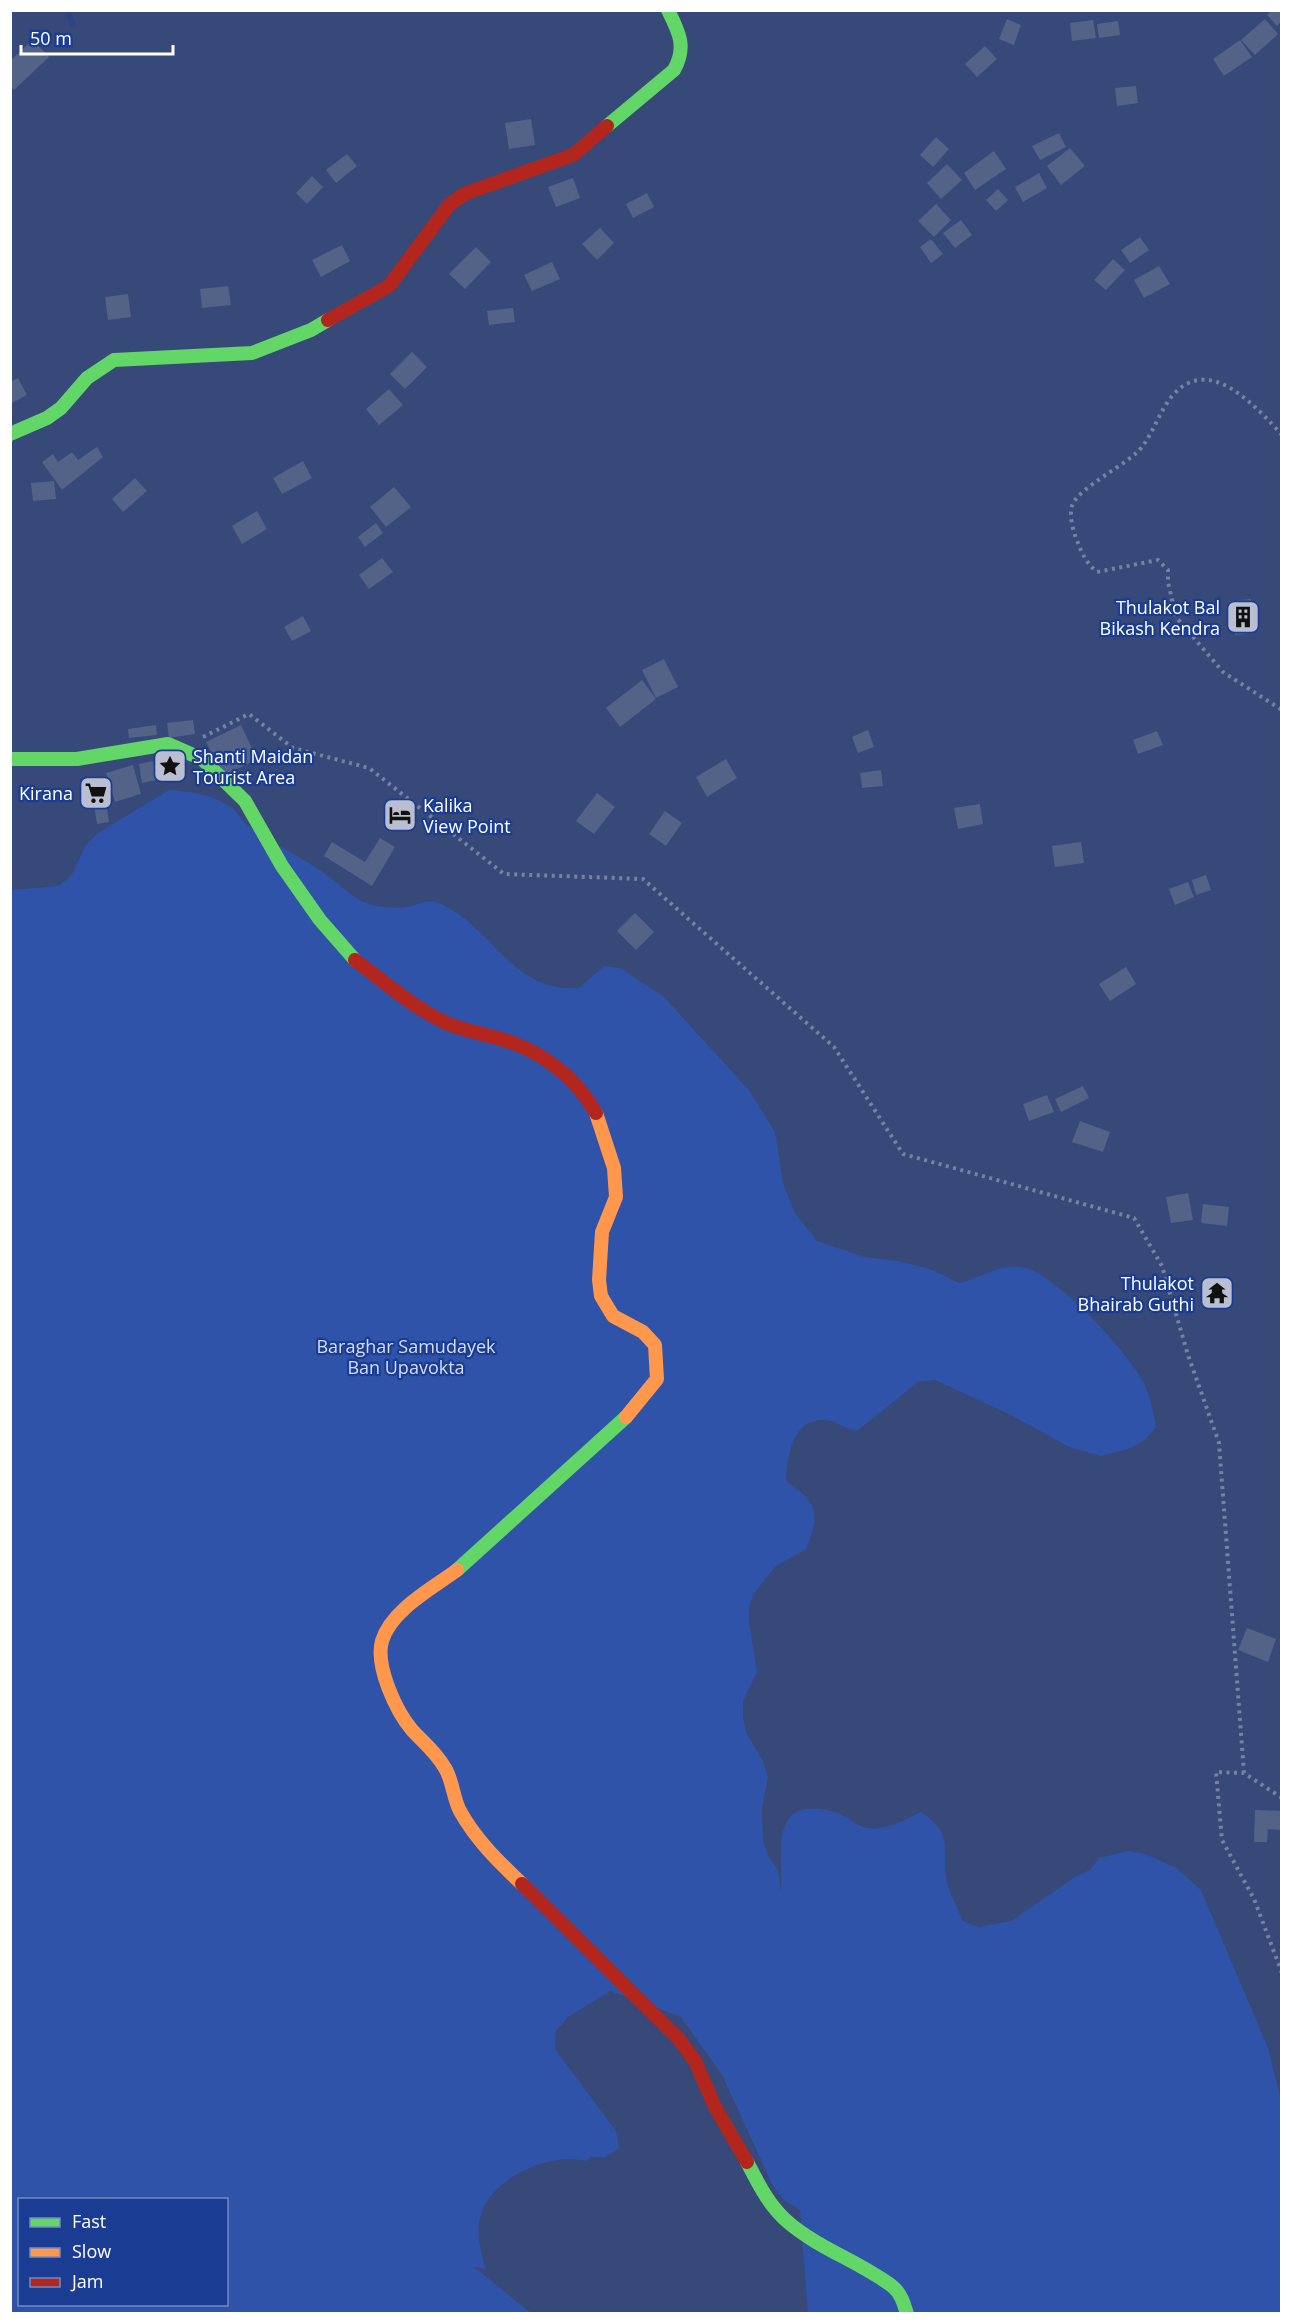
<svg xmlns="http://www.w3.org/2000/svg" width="1292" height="2324" viewBox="0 0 1292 2324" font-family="'Open Sans',sans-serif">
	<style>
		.green { fill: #2f53a9; fill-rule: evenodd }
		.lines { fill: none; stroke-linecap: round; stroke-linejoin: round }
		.stream { stroke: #2e4585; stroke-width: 6 }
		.building { fill: #536287 }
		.path { stroke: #7482a3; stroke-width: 4; stroke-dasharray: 3 4.5; stroke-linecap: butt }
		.fast { stroke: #63d668; stroke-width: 14 }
		.slow { stroke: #ff974d; stroke-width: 14 }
		.jam { stroke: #b3261e; stroke-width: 14 }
		.labels { text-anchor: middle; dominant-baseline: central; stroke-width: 4.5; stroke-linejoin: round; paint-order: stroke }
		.poi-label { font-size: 18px; fill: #fff; stroke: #1b3c93; text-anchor: end }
		.park-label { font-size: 18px; fill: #d2defb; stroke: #1b3c93 }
	</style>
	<rect width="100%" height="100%" fill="#364978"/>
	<path class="green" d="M169,790C189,791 217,795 233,809C238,813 240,819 245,823C267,841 294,853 318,869C332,878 344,890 358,899C371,907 391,909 406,907C420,905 426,897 441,904C495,929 511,992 579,988L604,966L620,968L663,996L748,1089L775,1132L783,1183L795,1213L817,1241L864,1257L898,1261L930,1269L959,1283C981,1278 998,1264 1021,1267C1054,1271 1125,1350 1141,1378C1150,1394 1153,1410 1156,1427L1145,1440L1131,1448L1101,1456L1069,1447L1011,1415L935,1380L918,1382L857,1431C847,1429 835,1421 826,1420C793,1417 787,1456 786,1481C818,1503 821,1513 806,1549L776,1566L755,1592L749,1606V1622L757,1672L743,1701V1717L746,1732L763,1761L768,1777L762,1808L763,1841L769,1857L778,1870L781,1892C783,1851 768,1794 835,1812C846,1815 857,1827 868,1828C886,1831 906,1819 921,1812C958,1836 939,1852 948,1886C952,1898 958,1909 963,1921L979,1927L1011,1921L1075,1877L1090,1870L1099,1858L1128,1851L1145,1854L1176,1868L1201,1890L1268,2048L1281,2100V2313H808L800,2210L784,2200L773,2186L722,2075L681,2017L610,1991L568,2017L556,2031L555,2049L616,2131L619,2148L606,2157H590L586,2161C548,2152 490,2178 480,2218C476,2234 481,2253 486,2269L474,2267L531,2313H11L10,890L58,886L71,876L86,845L98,833ZM20,2200H226V2304H20Z"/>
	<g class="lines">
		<path class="stream" d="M68,10L72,23"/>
	</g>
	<path class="building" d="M1272,10H1282V21L1277,26L1267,15Z
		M1007,19L1021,25L1014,45L999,39Z
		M1265,19L1278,34L1255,55L1241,40Z
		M1093,20L1096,38L1072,41L1070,23Z
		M1118,21L1120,35L1099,38L1097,24Z
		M33,40L49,57L14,90L10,86V61Z
		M1240,40L1252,57L1224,76L1213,59Z
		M985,46L997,59L977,77L965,64Z
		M1136,86L1138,103L1117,106L1115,88Z
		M531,119L535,145L509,149L505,123Z
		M1059,133L1066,147L1040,160L1032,146Z
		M936,137L949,149L933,167L920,155Z
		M1070,148L1085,166L1061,185L1047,166Z
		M994,151L1006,169L975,190L964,173Z
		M347,154L357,166L336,183L326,170Z
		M947,164L962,180L941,199L927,183Z
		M1039,173L1047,188L1023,202L1015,187Z
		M312,176L323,187L307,204L296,193Z
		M573,178L580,198L556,207L548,187Z
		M998,189L1008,200L996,211L986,200Z
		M647,193L654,207L633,218L626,204Z
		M936,204L951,220L934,237L918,221Z
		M961,220L972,235L955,248L943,233Z
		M600,228L614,243L597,260L582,244Z
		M1140,237L1149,250L1130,263L1121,250Z
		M931,239L943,254L931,263L920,247Z
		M342,245L350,261L321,277L312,260Z
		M476,247L491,262L465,289L449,274Z
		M1113,259L1125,270L1106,290L1094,280Z
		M552,262L560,279L532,291L524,275Z
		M1159,266L1170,284L1144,298L1134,280Z
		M228,286L231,305L202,308L200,289Z
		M128,294L131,317L108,320L105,297Z
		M513,308L515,322L489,325L487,311Z
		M412,352L427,367L405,389L390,374Z
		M18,378L27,395L10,404V382Z
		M389,389L403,405L379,425L366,409Z
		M97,447L103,457L62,490L42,462L53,454L58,462L72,452L78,460Z
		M303,461L312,478L282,494L273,478Z
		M135,478L147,491L123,512L112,499Z
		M54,481L56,499L33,501L31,483Z
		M394,487L411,507L386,527L370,507Z
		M257,511L267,529L242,544L232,526Z
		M376,523L383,533L365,547L358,537Z
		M382,558L393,572L369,589L359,575Z
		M1251,599L1255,633L1235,635L1230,601Z
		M303,616L311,631L292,641L284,627Z
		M664,659L678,687L656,698L642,670Z
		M642,680L656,699L620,727L606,708Z
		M193,720L195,734L169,738L167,723Z
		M156,725L157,735L129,738L128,729Z
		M241,725L257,759L223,776L206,742Z
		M868,730L874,747L858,753L852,737Z
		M1157,731L1163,745L1138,754L1133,740Z
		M726,759L737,778L707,797L696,777Z
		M153,761L157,780L142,783L139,764Z
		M133,765L141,794L115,802L106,773Z
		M881,770L883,786L862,788L860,773Z
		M104,788L109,822L97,824L92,790Z
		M597,793L615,807L594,834L576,821Z
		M980,804L983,824L958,829L954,808Z
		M665,811L682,823L666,846L649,834Z
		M380,838L395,847L372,886L324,856L332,842L365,862Z
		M1081,842L1084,863L1055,867L1052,846Z
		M1206,875L1211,890L1196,895L1192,880Z
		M1188,882L1194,897L1175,905L1169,889Z
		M635,913L654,932L636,950L617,931Z
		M1126,967L1136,984L1110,1001L1099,984Z
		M1083,1086L1089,1098L1061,1112L1055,1099Z
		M1047,1095L1054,1112L1029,1121L1023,1104Z
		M1080,1121L1110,1132L1103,1152L1072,1142Z
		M1188,1193L1193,1220L1171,1223L1166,1197Z
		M1203,1204L1229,1207L1227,1226L1201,1223Z
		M1247,1628L1276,1639L1268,1662L1238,1650Z
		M1255,1810L1282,1811V1830L1268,1829L1267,1842H1254Z"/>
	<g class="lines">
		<path class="path" d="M1282,435C1257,408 1210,353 1173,395C1160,410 1154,431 1142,447C1129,464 1078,487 1072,506C1069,515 1073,530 1076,538C1082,553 1085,562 1097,572L1158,560L1168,570V582L1176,617L1223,672L1282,710
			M203,737L249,714L293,748L369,768L504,874L643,879L834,1047L903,1154L1134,1218L1162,1266L1188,1355L1219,1443L1244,1773
			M1282,1798L1244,1773L1216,1772L1222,1840L1254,1899L1282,1973"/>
		<path class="fast" d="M607,126L674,70C687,47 679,32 668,10
			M10,434L47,418L61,408L87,378L114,360L252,353L311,330L328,320
			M10,759H77L168,744L202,759L245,801L282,866L320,920L355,960
			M457,1570L626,1417
			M747,2162C759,2185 769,2206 789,2223C820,2249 860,2262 892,2286C901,2293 904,2304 907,2314"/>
		<path class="slow" d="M596,1113L614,1168L616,1197L602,1232L599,1280L601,1296L613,1316L643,1332L655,1345L657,1379L626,1417
			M457,1570C433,1588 391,1610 382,1641C375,1666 396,1711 412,1730C424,1743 436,1752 445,1768C453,1781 453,1798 460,1811C476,1840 498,1861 522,1884"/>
		<path class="jam" d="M328,320L389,286L449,205L464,194L573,155L607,126
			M355,960C384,982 413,1007 446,1023C468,1032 491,1035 513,1043C548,1056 578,1081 596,1113
			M522,1884L678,2038L695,2061L715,2107L747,2162"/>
	</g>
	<defs>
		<symbol id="building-square" viewBox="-11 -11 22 22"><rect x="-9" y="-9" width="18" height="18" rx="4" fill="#b9bfd0" stroke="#1b3c93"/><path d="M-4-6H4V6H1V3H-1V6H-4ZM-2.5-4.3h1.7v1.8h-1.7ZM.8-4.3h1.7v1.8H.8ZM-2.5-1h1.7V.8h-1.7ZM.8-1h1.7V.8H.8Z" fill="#111"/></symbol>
		<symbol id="sight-square" viewBox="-11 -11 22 22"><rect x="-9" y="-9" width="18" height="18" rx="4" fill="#b9bfd0" stroke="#1b3c93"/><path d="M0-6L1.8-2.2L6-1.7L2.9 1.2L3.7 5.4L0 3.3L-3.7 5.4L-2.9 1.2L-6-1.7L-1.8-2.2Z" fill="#111"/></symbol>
		<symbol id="supermarket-square" viewBox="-11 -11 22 22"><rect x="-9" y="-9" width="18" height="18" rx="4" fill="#b9bfd0" stroke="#1b3c93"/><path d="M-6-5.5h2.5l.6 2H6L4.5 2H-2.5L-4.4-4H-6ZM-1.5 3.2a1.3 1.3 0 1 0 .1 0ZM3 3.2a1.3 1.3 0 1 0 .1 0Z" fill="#111"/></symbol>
		<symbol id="hotel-square" viewBox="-11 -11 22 22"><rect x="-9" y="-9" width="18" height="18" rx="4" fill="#b9bfd0" stroke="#1b3c93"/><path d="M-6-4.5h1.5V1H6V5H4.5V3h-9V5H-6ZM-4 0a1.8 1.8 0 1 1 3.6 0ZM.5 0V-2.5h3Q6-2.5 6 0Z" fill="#111"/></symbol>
		<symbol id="temple-square" viewBox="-11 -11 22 22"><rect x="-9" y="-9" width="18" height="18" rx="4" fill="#b9bfd0" stroke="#1b3c93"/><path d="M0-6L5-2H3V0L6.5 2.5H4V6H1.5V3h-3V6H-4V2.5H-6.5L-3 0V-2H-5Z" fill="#111"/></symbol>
	</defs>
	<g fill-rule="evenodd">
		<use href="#building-square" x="1224" y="598" width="38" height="38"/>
		<use href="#sight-square" x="151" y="747" width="38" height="38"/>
		<use href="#supermarket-square" x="77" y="774" width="38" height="38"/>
		<use href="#hotel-square" x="381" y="796" width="38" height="38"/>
		<use href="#temple-square" x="1198" y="1274" width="38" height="38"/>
	</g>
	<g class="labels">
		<g class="poi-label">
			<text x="1220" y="607">Thulakot Bal<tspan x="1220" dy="21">Bikash Kendra</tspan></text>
			<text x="193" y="756" text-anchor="start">Shanti Maidan<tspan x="193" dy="21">Tourist Area</tspan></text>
			<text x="73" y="793">Kirana</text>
			<text x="423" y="805" text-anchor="start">Kalika<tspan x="423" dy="21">View Point</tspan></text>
			<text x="1194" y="1283">Thulakot<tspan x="1194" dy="21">Bhairab Guthi</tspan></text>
		</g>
		<g class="park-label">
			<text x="406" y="1346">Baraghar Samudayek<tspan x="406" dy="21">Ban Upavokta</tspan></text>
		</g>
	</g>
	<rect width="1292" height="2324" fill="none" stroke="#ffffff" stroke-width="24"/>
	<rect x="18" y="2198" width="210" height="108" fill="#1b3c93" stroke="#768abe" stroke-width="1.5"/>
	<rect x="30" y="2218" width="30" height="9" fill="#63d668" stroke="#768abe" stroke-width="1.5"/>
	<text x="72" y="2228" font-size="18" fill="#ffffff">Fast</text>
	<rect x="30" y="2248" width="30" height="9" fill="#ff974d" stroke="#768abe" stroke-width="1.5"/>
	<text x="72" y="2258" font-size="18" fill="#ffffff">Slow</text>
	<rect x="30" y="2278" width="30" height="9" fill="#b3261e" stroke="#768abe" stroke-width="1.5"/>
	<text x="72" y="2288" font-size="18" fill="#ffffff">Jam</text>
	<path d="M21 45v9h152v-9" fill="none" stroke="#ffffff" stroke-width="3"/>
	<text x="30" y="45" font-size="18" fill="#ffffff" stroke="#1b3c93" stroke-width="4.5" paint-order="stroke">50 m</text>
</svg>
